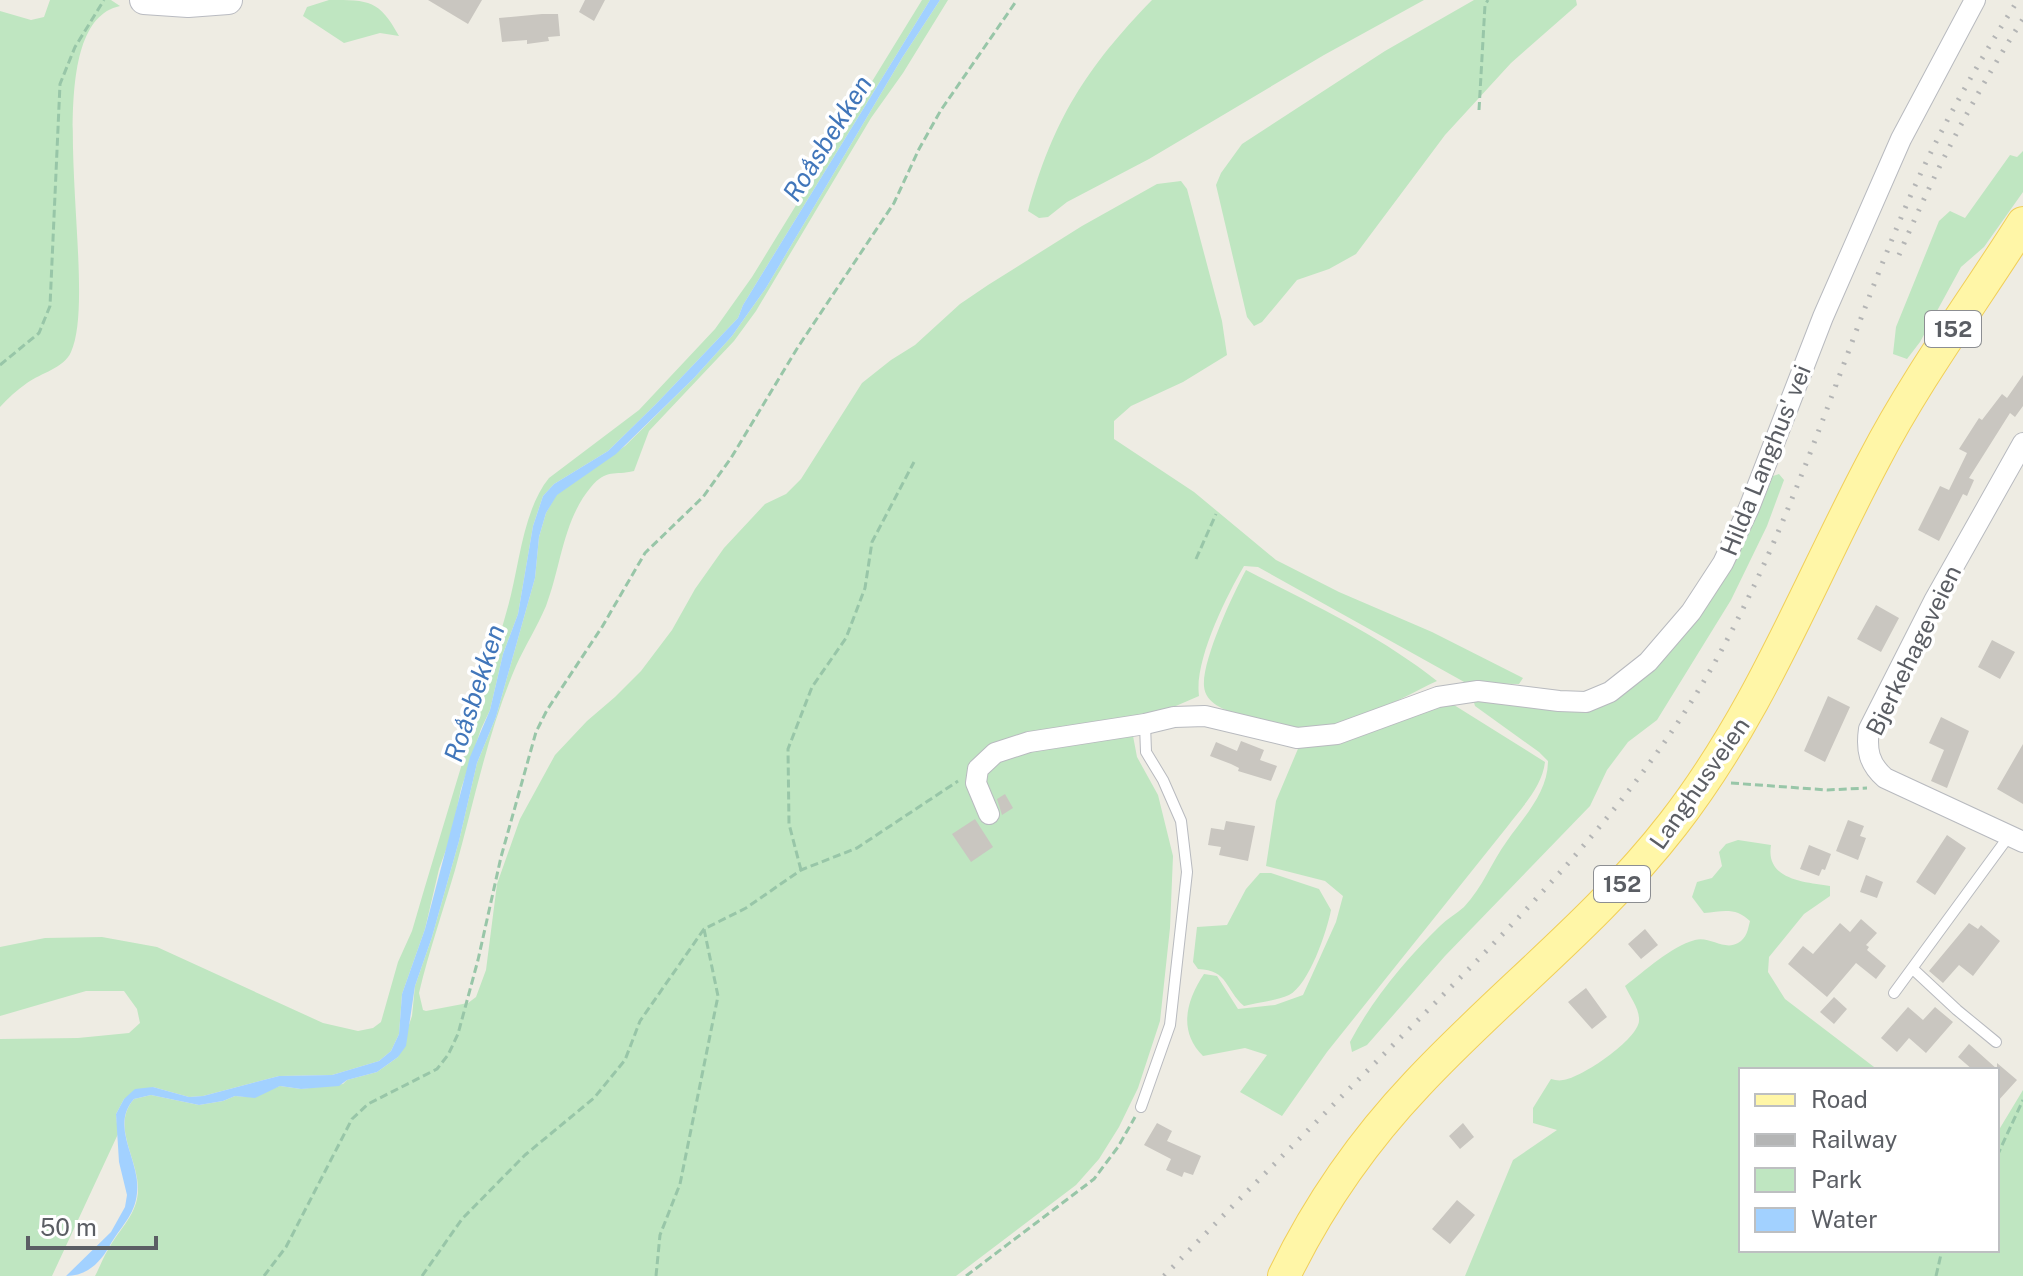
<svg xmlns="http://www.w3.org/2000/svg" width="2023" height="1276" viewBox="0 0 2023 1276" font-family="'Public Sans',sans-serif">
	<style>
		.green { fill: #bfe6c1 }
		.water { fill: #a2d1ff }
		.building { fill: #c9c6c0 }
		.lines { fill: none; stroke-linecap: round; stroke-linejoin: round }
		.service-casing { stroke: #b8babf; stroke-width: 12 }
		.minor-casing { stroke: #b8babf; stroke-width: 22 }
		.secondary-casing { stroke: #b9bbc1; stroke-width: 30 }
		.primary-casing { stroke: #f1cf59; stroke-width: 34 }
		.path { stroke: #98c6a8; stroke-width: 3; stroke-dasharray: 8 4; stroke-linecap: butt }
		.service { stroke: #fff; stroke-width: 10 }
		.minor { stroke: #fff; stroke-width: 20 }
		.secondary { stroke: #fff; stroke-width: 28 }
		.primary { stroke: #fff6a7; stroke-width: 32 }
		.rail { stroke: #b4b5b5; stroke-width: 5; stroke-dasharray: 2 10; stroke-linecap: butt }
		.labels { text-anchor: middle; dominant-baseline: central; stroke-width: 7; stroke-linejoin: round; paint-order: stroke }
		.shield { fill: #fff; stroke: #8c8e92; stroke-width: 2 }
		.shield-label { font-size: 22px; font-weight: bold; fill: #5b5e64 }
		.street-label { font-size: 24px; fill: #5b5e64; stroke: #fff }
		.water-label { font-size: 26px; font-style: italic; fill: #4176ba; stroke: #fff }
	</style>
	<rect width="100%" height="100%" fill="#eeece3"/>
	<path class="green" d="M50,0H111L120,6C31,25 101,286 71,352C64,368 41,373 27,383C17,390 8,398 0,407V11L31,20L44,17Z
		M329,0C370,0 379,0 399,36L380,33L344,43L303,16L307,7Z
		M922,0H930L743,305L738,318L656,404L608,451L554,484L543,496L533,526L518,614L503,654L490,710L481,729L461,789L451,836L439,869L425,929L402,994L399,1034L391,1051L379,1061L332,1075L279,1076L203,1096L189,1097L153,1087L124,1099L116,1114L118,1134L52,1276H0V1039L78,1038L129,1033L140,1023L137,1009L124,991H86L0,1016V947L45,938L102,937L157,947L323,1023L358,1031L373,1028L381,1022L398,962L412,931C443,824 477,718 507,610C519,570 522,511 549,478L639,410L715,329L752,277Z
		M940,0H948L903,73L871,118L756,311L734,341L649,431L634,471C614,476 607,468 591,487C563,520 561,567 546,606C537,627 525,646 516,666C488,731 474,802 455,870C443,911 429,951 419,993L423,1010L426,1011L468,1003L476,997L486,970L497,884L520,819L555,755L587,721L615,697L641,671L672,630L695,589L724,548L765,504L786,494L801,479L862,383L891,360L915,345L960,304L988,285L1082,226L1157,184L1181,181L1187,189L1222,321L1227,355L1183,382L1131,406L1114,421V439L1194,492L1276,560L1339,592L1432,632L1523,678L1519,684L1466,683L1258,567L1244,566C1226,597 1194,661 1199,696L1155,715L1130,720L1137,757L1158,795L1173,856L1170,928L1160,1021L1138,1088L1119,1127L1099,1159L1076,1185L956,1276H95C100,1267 103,1257 109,1248C120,1228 139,1213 138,1187C137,1157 111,1125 134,1099L151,1095L199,1105L223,1101L235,1096L248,1097L280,1086L301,1089L343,1084L347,1080L377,1072L398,1057L412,1016L415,986L432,937L459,841L477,763L496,717L535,578L539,537L546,513L556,495L625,446L694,378L732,336L766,288L902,58Z
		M1152,0H1424L1324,55L1149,159L1067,202L1048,217L1039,218L1028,211C1053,120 1086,68 1152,0Z
		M1474,0H1576L1577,5L1511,63L1445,135L1356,254L1329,269L1297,280L1262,322L1254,326L1247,317L1216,185L1221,173L1242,144L1385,51Z
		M2023,151V192L1984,247L1961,267L1920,342L1907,359L1893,354L1896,327L1939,221L1950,211L1965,218L2010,155L2017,157Z
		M1779,474L1784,480L1767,526L1731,600L1657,720L1628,742L1607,770L1590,806L1445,956L1367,1045L1352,1052L1350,1042C1372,1000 1406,959 1440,926C1447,919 1456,914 1464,907C1483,887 1491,863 1507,841C1524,817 1548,792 1548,761L1539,752L1475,706L1472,696L1613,700L1656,668L1688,629L1770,477Z
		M1246,570C1312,604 1379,635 1437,681C1398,699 1342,734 1299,730C1279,728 1259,719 1239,714C1225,711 1205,703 1204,686C1202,660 1233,594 1246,570Z
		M1446,700L1545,762C1542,787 1522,807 1507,827L1327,1052L1282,1116L1240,1092L1267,1055L1245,1048L1203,1056C1178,1031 1186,1001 1204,974L1217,976L1238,1009L1275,1005L1303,995L1336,922L1343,896L1325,881L1266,866L1276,801L1300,744Z
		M1738,840L1771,845C1765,880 1805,882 1830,886V896L1804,914L1769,957L1768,972L1785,999L1878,1070H1741V1250H1997V1133L2023,1090V1276H1465L1513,1160L1557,1130L1533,1123V1108L1551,1079C1555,1080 1559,1081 1563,1080C1582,1078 1638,1039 1639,1021C1640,1009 1630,997 1625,986C1645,971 1670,947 1695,940C1710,936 1724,951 1738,943C1747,938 1748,929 1750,921C1736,907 1723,911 1704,913L1692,897L1697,882L1712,878L1722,866L1719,852L1726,844Z
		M1260,873H1271L1319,889L1331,910C1327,931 1309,985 1289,995C1276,1001 1258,1002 1244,1006C1225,990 1229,970 1198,969L1193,962L1197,927L1227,925L1246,889Z"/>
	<path class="water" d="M930,0H940L902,58L766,288L732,336L694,378L616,454L557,495L546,513L539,537L535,578L496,717L477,763L459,841L432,937L415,986L406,1046L398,1057L377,1072L347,1080L339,1086L301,1089L280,1086L255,1098L235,1096L223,1101L199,1105L151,1095L134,1099C109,1127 141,1160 137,1193C135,1216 119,1228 109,1247C99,1264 86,1276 66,1276L111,1232L125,1207L127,1195L119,1162L116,1114L124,1099L135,1089L153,1087L189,1097L203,1096L279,1076L332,1075L379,1061L391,1051L399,1034L402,994L425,929L470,757L490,710L503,654L518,614L533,526L543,496L554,484L608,451L656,404L738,318L743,305Z"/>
	<path class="building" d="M428,0H482L468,24Z
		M585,0H605L594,21L579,12Z
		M542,14H558L560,36L548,37L549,41L527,44V40L502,42L499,18Z
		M2023,375V406L2015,417L2010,413L1969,478L1974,480L1967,496L1963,494L1939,541L1918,530L1940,486L1949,490L1967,453L1959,449L1979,418L1982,420L2002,394L2007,398Z
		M1876,605L1899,618L1881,652L1857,639Z
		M1992,640L2015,652L2000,679L1978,667Z
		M1828,696L1850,707L1825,762L1804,751Z
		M1941,717L1969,731L1947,788L1931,781L1944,750L1929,743Z
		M1241,741L1264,750L1260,760L1277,766L1271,781L1238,771L1239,768L1231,764L1210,756L1216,742L1237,751Z
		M2023,744V804L1997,789Z
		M1005,794L1013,808L1002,815L997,799Z
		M975,819L993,847L971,862L952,834Z
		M1848,820L1864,826L1860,836L1866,838L1858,860L1836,851Z
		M1226,821L1255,826L1248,861L1219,855L1221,847L1208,845L1211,828L1224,830Z
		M1947,835L1966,848L1935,895L1916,882Z
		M1809,845L1831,854L1825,870L1822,869L1819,876L1800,869Z
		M1866,875L1883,882L1877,898L1860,892Z
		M1861,919L1877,933L1866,945L1869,947L1867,950L1886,966L1876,979L1856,963L1827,997L1788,964L1803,946L1813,954L1840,923L1850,932Z
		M1969,923L1978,929L1981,925L2000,941L1973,976L1959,965L1943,983L1929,971Z
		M1645,929L1658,945L1641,959L1628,944Z
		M1586,988L1607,1017L1592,1029L1568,1002Z
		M1834,997L1847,1009L1834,1024L1820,1012Z
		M1908,1007L1923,1020L1935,1007L1953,1022L1926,1053L1909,1038L1897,1052L1881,1038Z
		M1969,1044L1997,1069V1063L2017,1080L1997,1102V1070H1973L1958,1057Z
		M1157,1123L1172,1131L1167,1141L1201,1156L1193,1175L1184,1172L1182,1177L1166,1170L1171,1159L1144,1145Z
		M1463,1123L1474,1137L1460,1149L1449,1136Z
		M1457,1200L1475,1215L1450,1244L1432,1229Z"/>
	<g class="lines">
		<defs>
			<path id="service" d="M1913,969L1957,1010L1996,1042
				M1894,993L2009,836
				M1141,1107L1170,1025L1187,872L1181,821L1163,780L1146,752L1145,724"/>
			<path id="minor" d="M2023,443L1934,601L1869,729C1866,750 1869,764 1885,778L2023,842
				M989,814L976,783L978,769L995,753L1029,742L1145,724L1174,717L1205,716L1297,738L1337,734L1438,697L1478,691L1559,701L1586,702L1610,692L1648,662L1691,612L1723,563L1749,508L1823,317L1901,139L1975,0"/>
			<path id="secondary" d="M144,0L188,3L228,0"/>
			<path id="primary" d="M1284,1276C1318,1206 1363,1141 1417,1084C1500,995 1598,921 1673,824C1760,712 1808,584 1874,460C1917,377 1973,302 2023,223"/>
		</defs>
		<use href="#service" class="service-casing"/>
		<use href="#minor" class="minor-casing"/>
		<use href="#secondary" class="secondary-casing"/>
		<use href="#primary" class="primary-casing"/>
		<path class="path" d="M1479,110L1485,5L1488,0
			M0,365L39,333L50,306L60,84L75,47L104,0
			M1196,559L1216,514
			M1731,783L1827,790L1867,788
			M801,870L789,824L788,749L812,687L846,638L865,588L872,542L914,462
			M1997,1156L2023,1100
			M264,1276L286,1247L352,1119L368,1104L437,1069L448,1055L458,1034L478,960L501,857L536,732L547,710L602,627L645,553L703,497L731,458L798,347L894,203L919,149L941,110L1017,0
			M422,1276L462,1219L525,1155L594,1098L625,1060L640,1021L704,929L746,908L801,870L857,848L958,781
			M656,1276L660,1235L680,1184L718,996L704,929
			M966,1276L1094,1179L1118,1147L1135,1117
			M1936,1276L1942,1250"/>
		<use href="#service" class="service"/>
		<use href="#minor" class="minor"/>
		<use href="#secondary" class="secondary"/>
		<use href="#primary" class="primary"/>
		<path class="rail" d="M1899,255C1934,173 1974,95 2023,19
			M1164,1276C1246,1192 1329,1109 1412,1026C1519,919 1626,812 1704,681C1792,532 1838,364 1906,206C1937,134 1976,66 2018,0"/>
	</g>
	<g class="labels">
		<g class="shield">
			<rect x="1925" y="311" width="56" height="36" rx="6"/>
			<rect x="1594" y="866" width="56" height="36" rx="6"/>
		</g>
		<g class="shield-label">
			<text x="1953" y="329">152</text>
			<text x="1622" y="884">152</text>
		</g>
		<g class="street-label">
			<text transform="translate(1765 460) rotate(-68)">Hilda Langhus' vei</text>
			<text transform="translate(1913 650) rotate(-64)">Bjerkehageveien</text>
			<text transform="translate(1699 783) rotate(-55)">Langhusveien</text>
		</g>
		<g class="water-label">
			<text transform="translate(827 138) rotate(-58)">Roåsbekken</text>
			<text transform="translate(474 693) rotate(-72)">Roåsbekken</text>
		</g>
	</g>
	<rect x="1739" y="1068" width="260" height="184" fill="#ffffff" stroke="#bdbfc1" stroke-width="2"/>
	<rect x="1755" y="1094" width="40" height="12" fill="#fff6a7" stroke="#bdbfc1" stroke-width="2"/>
	<text x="1811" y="1108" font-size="24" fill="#5b5e64">Road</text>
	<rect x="1755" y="1134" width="40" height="12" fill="#b4b5b5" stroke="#bdbfc1" stroke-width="2"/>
	<text x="1811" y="1148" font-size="24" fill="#5b5e64">Railway</text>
	<rect x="1755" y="1168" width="40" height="24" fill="#bfe6c1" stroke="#bdbfc1" stroke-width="2"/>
	<text x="1811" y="1188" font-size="24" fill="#5b5e64">Park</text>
	<rect x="1755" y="1208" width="40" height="24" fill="#a2d1ff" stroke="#bdbfc1" stroke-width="2"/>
	<text x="1811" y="1228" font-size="24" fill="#5b5e64">Water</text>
	<path d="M28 1236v12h128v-12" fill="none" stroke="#5b5e64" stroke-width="4"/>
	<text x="40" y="1236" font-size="24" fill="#5b5e64" stroke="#ffffff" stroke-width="6" paint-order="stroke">50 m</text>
</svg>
